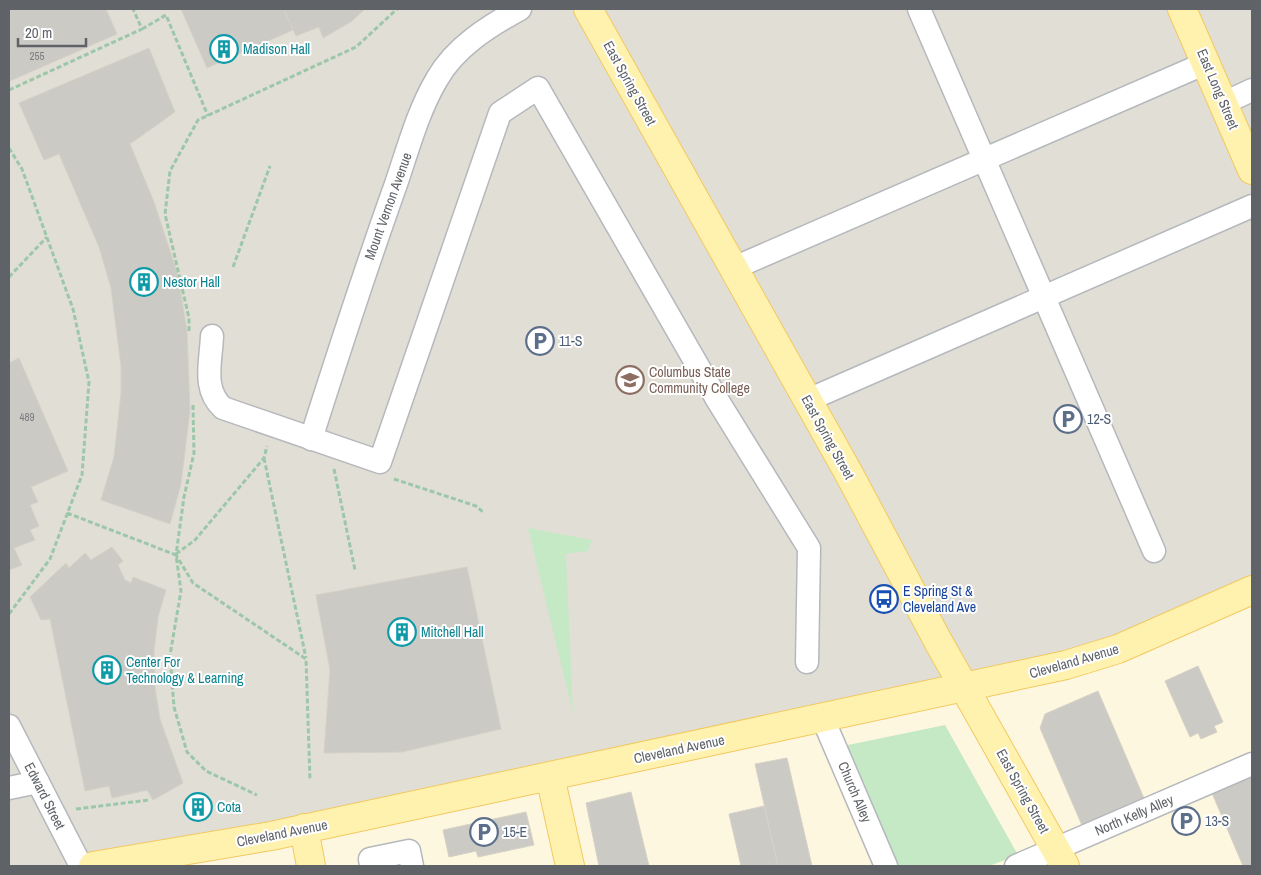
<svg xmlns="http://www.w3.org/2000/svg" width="1261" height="875" viewBox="0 0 1261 875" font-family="'Archivo Narrow',sans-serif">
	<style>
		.commercial { fill: #fef7e0 }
		.education { fill: #e1ded6 }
		.green { fill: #c5e8c5 }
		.building { fill: #cccac5; stroke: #d6d1c6 }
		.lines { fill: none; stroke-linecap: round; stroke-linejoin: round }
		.minor-casing { stroke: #b5b8bc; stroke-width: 25 }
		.major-casing { stroke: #f2c960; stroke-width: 30 }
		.path { stroke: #9cc7a9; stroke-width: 3; stroke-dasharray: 5 2.5; stroke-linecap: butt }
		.minor { stroke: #fff; stroke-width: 22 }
		.major { stroke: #fff2af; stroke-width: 28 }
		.labels { text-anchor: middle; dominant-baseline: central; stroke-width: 4; stroke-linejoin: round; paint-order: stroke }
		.number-label { font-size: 11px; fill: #7a7d7f }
		.culture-label { font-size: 14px; fill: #0d838f; stroke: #fff; text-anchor: start }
		.street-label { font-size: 14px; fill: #5f6368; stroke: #fff }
		.service-label { font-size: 14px; fill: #4e5e75; stroke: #fff; text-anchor: start }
		.education-label { font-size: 14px; fill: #785e54; stroke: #fff; text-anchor: start }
		.transit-label { font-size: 14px; fill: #164399; stroke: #fff; text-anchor: start }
	</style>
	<rect width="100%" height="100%" fill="#f1efe8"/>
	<path class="commercial" d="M1252,590V866H93Z"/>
	<path class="education" d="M9,9H1252V590L1128,645L93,866H9Z"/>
	<path class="green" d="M528,528L592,540L588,551L566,554L573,713Z
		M945,725L1018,855L989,866H897L843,746Z"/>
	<path class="building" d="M9,9H106L117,34L10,81Z
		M181,9H284L293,30L207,68Z
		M284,9H365L352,21L323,38L319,27L296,36Z
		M149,48L175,112L130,144L154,202L178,275L187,331L190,410L181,484L170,524L101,500L114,457L121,393V366L111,288L99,247L59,154L44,160L19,103Z
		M19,358L68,471L31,487L38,502L30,505L39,526L30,530L35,540L14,548L22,565L9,570V363Z
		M112,547L123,561L118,565L125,580L131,583L133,577L166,590L158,617L154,652L155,688L160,719L183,783L153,800L147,790L112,798L109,786L85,791L50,619L41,620L30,597L66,563L69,568L85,553L91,560Z
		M467,567L501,729L402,752L324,753L330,670L316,595Z
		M1198,666L1223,722L1214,726L1217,732L1201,739L1198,733L1190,737L1165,681Z
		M1098,691L1146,803L1084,830L1040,728L1045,714Z
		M787,758L812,866H778L755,764Z
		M1252,777V866H1243L1212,793Z
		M631,792L649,866H599L586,803Z
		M212,801L213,807L185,813L184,806Z
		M764,806L778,866H741L729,814Z
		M526,812L534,845L478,857L476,851L449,857L443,830Z"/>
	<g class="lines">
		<defs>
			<path id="minor" d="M919,9L1154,551
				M1224,103L1252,90
				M734,268L1206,63
				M212,336C211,362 202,389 223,408L380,462L500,113L538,88L718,401L809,548L807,662
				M808,400L1252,206
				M311,439C338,354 366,268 396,184C408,149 418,111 437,79C455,47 489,26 520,9
				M823,719L886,866
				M9,726L81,866
				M9,788L38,782
				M371,866L370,859L409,851L412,866
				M1016,866L1252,764"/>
			<path id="major" d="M588,9L848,472L939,643L1065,866
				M1182,9L1252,170
				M550,776L570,866
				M304,828L311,866
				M93,866L271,836L1066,665L1118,649L1252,590"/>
		</defs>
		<use href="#minor" class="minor-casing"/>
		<use href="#major" class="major-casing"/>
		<path class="path" d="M142,29L166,15L208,116
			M9,90L142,29L133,9
			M9,148L22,169L73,309L89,382L82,475L50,559L9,614
			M233,267L270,166
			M9,277L47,237
			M189,331V318L165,214L170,171L198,120L356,47L397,9
			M193,405L194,453L184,497L176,555L193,583L306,659L310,780
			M264,458L306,658
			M334,469L355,570
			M394,479L476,506L484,513
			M67,513L176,555L181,591L170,655L174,707L187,752L206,771L257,795
			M176,554L195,540L264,458L267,446
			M76,809L149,800"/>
		<use href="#minor" class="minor"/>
		<use href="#major" class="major"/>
	</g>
	<defs>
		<symbol id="building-ring" viewBox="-11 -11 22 22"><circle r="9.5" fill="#fff" stroke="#0f9aa8" stroke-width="1.5"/><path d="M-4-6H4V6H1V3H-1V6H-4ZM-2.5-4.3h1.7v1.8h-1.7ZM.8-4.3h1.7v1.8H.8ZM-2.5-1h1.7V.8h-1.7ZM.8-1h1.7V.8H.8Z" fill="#0f9aa8"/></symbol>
		<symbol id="parking-ring" viewBox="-11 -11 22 22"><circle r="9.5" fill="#fff" stroke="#5c6f8a" stroke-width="1.5"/><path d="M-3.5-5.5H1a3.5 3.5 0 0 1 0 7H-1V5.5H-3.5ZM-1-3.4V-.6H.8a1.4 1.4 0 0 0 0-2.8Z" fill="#5c6f8a"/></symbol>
		<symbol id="university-ring" viewBox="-11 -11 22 22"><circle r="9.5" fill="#fff" stroke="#8d6e63" stroke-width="1.5"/><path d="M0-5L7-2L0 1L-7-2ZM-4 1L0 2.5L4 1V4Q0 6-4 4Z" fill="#8d6e63"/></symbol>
		<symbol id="bus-ring" viewBox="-11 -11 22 22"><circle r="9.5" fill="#fff" stroke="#1a4fb4" stroke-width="1.5"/><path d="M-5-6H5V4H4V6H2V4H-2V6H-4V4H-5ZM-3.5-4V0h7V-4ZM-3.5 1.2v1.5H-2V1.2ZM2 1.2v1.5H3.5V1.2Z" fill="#1a4fb4"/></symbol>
	</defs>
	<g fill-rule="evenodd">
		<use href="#building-ring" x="208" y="33" width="32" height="32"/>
		<use href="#building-ring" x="128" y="266" width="32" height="32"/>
		<use href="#parking-ring" x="524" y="325" width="32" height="32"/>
		<use href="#university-ring" x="614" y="364" width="32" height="32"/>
		<use href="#parking-ring" x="1052" y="403" width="32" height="32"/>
		<use href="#bus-ring" x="868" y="583" width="32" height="32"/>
		<use href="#building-ring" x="386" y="616" width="32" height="32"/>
		<use href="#building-ring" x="91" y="654" width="32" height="32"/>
		<use href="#building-ring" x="182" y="791" width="32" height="32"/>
		<use href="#parking-ring" x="1170" y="805" width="32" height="32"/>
		<use href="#parking-ring" x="468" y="816" width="32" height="32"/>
	</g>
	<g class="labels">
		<g class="number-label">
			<text x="37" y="56">255</text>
			<text x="27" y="417">489</text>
		</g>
		<g class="culture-label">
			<text x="243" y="49">Madison Hall</text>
			<text x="163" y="282">Nestor Hall</text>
			<text x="421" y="632">Mitchell Hall</text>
			<text x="126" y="662">Center For<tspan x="126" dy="16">Technology &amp; Learning</tspan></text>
			<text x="217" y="807">Cota</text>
		</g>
		<g class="street-label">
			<text transform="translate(630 83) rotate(61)">East Spring Street</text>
			<text transform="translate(1218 89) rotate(67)">East Long Street</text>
			<text transform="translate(388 206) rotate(-70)">Mount Vernon Avenue</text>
			<text transform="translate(828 437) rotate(61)">East Spring Street</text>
			<text transform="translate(1074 661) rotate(-16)">Cleveland Avenue</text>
			<text transform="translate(679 749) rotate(-12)">Cleveland Avenue</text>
			<text transform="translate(1023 791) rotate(61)">East Spring Street</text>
			<text transform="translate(855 792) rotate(67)">Church Alley</text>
			<text transform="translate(45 796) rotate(63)">Edward Street</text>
			<text transform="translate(1134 815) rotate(-23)">North Kelly Alley</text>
			<text transform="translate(282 833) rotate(-11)">Cleveland Avenue</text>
		</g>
		<g class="service-label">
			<text x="559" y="341">11-S</text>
			<text x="1087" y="419">12-S</text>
			<text x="1205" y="821">13-S</text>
			<text x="503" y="832">15-E</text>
		</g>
		<g class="education-label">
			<text x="649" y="372">Columbus State<tspan x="649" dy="16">Community College</tspan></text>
		</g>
		<g class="transit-label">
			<text x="903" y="591">E Spring St &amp;<tspan x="903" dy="16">Cleveland Ave</tspan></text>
		</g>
	</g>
	<rect width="1261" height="875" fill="none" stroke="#5f6368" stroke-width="20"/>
	<path d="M18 38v8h68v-8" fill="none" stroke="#5f6368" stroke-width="2.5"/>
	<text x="25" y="38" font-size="15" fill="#5f6368" stroke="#ffffff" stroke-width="4" paint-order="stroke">20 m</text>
</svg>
